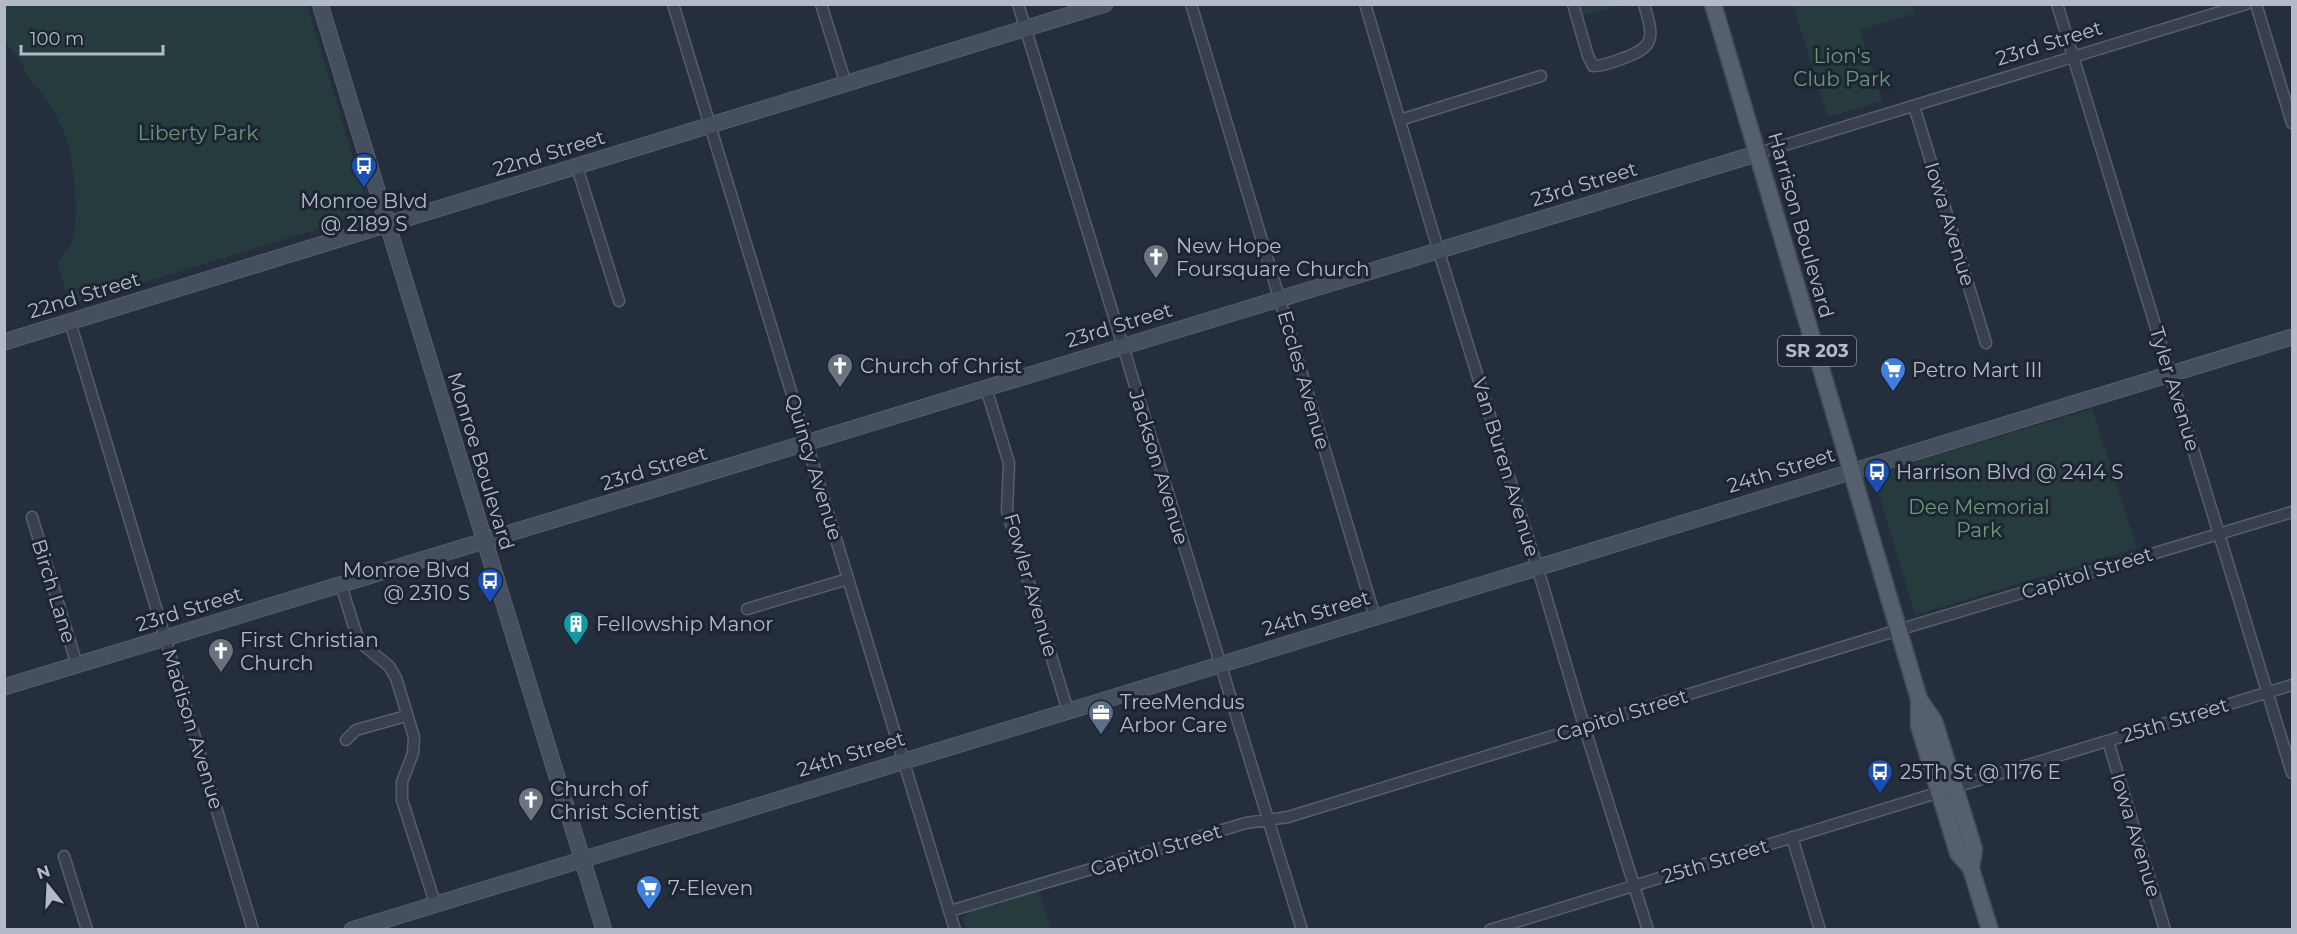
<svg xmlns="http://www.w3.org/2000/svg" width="2297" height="934" viewBox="0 0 2297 934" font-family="Montserrat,sans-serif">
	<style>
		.green { fill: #263b3e }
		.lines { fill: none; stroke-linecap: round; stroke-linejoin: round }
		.street-casing { stroke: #565e6b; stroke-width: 13 }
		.secondary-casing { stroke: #565e6b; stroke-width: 17 }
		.primary-casing { stroke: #414956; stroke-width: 19 }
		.street { stroke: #38404d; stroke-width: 10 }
		.secondary { stroke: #464f60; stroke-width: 15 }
		.primary { stroke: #555f6d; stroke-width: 16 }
		.labels { text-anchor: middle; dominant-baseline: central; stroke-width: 6; stroke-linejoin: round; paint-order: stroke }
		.shield { fill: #1d2532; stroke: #868e9b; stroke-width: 1.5 }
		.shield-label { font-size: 18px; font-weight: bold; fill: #b3bbc8 }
		.street-label { font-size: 20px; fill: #b3bbc8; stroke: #1d2532 }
		.park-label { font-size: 20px; fill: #6a9975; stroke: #1d2532 }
		.poi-label { font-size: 20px; fill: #b3bbc8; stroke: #1d2532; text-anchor: start }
	</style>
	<rect width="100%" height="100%" fill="#242e3d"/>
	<path class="green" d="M1579,4H1620V5L1582,16Z
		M4,5H307L370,213L70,305L57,263C61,257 68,250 71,244C76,231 76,211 75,197C74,141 60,113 23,71L24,64L5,43Z
		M1793,5H1913L1915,13L1860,30L1882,101L1828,117Z
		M2092,409L2137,548L1915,615L1873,474Z
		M1039,891L1051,929H966L963,918L968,912Z"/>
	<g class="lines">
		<defs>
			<path id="street" d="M673,4L955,930
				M821,4L846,84
				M1018,4L1302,930
				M1191,4L1375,617
				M1365,4L1438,249L1543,586L1584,726L1648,930
				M1573,4L1588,56L1593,66C1603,66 1611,63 1621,59C1656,47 1654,38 1644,4
				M2057,4L2292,773
				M2256,4L2292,123
				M1914,106L1986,343
				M1400,120L1541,76
				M1759,153L2246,4
				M577,167L619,301
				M70,322L253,930
				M986,388L1009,463L1007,511L1068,711
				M32,517L77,665
				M341,585L356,633L362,644L389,666L396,678L414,737L413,753L402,782V800L435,903
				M747,609L848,579
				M346,740L356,730L406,716
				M2108,741L2165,930
				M1955,787L2292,685
				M1792,837L1820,930
				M64,856L87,930
				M950,911L1246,823L1288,817L1918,624L2292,512
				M1490,930L1940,792"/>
			<path id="secondary" d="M320,4L604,930
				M4,342L1105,4
				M4,687L1759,153
				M352,930L2292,337"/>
			<path id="primary" d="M1713,4L1919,699V726L1958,853L1971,868
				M1919,699L1934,721L1974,849L1971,868
				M1968,859L1990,930"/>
		</defs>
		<use href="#street" class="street-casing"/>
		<use href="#secondary" class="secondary-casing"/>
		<use href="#primary" class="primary-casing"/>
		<use href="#street" class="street"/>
		<use href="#secondary" class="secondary"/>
		<use href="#primary" class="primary"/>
	</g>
	<defs>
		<symbol id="bus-pin" viewBox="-11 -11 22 30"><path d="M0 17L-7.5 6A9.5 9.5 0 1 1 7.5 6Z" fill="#1a4fb4" stroke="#1d2532"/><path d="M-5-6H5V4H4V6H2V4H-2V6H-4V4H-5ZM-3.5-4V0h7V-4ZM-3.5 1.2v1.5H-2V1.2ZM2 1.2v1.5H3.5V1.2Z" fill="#fff"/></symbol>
		<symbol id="church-pin" viewBox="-11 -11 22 30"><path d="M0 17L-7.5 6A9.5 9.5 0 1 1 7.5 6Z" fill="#6b7280" stroke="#1d2532"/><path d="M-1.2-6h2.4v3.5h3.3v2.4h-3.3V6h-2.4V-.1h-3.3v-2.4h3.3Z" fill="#fff"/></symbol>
		<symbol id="supermarket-pin" viewBox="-11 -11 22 30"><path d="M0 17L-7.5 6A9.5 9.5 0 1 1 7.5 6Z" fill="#3f7fe0" stroke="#1d2532"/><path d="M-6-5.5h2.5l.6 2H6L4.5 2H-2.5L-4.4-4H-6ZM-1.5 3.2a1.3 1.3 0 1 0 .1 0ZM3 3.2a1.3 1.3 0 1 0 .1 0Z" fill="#fff"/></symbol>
		<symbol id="building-pin" viewBox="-11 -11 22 30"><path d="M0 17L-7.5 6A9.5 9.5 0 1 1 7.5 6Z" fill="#0f9aa8" stroke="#1d2532"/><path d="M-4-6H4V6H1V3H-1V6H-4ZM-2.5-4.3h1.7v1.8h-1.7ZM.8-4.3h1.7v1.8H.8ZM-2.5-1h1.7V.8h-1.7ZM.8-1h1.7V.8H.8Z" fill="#fff"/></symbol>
		<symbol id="office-pin" viewBox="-11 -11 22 30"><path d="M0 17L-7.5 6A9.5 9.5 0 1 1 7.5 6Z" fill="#5c6f8a" stroke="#1d2532"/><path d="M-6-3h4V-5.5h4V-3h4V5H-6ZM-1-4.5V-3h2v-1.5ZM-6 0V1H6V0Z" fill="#fff"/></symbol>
	</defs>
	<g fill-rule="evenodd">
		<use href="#bus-pin" x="349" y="151" width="30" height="40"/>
		<use href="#church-pin" x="1141" y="242" width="30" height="40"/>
		<use href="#church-pin" x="825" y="351" width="30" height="40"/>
		<use href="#supermarket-pin" x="1878" y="355" width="30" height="40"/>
		<use href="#bus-pin" x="1862" y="457" width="30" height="40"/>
		<use href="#bus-pin" x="475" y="566" width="30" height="40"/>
		<use href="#building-pin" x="561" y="609" width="30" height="40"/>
		<use href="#church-pin" x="206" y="636" width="30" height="40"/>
		<use href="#office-pin" x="1086" y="698" width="30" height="40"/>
		<use href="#bus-pin" x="1865" y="757" width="30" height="40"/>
		<use href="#church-pin" x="516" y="785" width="30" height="40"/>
		<use href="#supermarket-pin" x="634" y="873" width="30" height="40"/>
	</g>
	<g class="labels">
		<rect class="shield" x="1778" y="336" width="78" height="30" rx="4.5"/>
		<g class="shield-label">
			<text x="1817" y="351">SR 203</text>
		</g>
		<g class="street-label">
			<text transform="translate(2049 43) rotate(-17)">23rd Street</text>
			<text transform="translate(549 153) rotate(-17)">22nd Street</text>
			<text transform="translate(1584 184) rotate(-17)">23rd Street</text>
			<text transform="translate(1950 224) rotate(73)">Iowa Avenue</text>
			<text transform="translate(1801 225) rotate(74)">Harrison Boulevard</text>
			<text transform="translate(84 295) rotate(-17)">22nd Street</text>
			<text transform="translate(1119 325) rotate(-17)">23rd Street</text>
			<text transform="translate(1304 380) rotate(74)">Eccles Avenue</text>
			<text transform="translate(2175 389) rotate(73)">Tyler Avenue</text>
			<text transform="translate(481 461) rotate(73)">Monroe Boulevard</text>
			<text transform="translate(814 467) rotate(73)">Quincy Avenue</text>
			<text transform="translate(1159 467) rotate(73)">Jackson Avenue</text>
			<text transform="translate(1506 467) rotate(73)">Van Buren Avenue</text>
			<text transform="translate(654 468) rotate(-17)">23rd Street</text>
			<text transform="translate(1781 470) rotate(-17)">24th Street</text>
			<text transform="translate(2087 573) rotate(-17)">Capitol Street</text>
			<text transform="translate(1031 585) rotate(74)">Fowler Avenue</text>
			<text transform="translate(54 591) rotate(73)">Birch Lane</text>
			<text transform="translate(189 609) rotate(-17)">23rd Street</text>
			<text transform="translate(1316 613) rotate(-17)">24th Street</text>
			<text transform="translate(1622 715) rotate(-17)">Capitol Street</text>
			<text transform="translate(2175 720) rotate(-17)">25th Street</text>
			<text transform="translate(193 729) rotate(73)">Madison Avenue</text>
			<text transform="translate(851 754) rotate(-17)">24th Street</text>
			<text transform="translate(2136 835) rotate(73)">Iowa Avenue</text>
			<text transform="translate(1156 850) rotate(-17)">Capitol Street</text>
			<text transform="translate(1715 861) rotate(-17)">25th Street</text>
		</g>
		<g class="park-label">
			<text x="1842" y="56">Lion's<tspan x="1842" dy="23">Club Park</tspan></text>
			<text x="198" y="133">Liberty Park</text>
			<text x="1979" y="507">Dee Memorial<tspan x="1979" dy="23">Park</tspan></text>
		</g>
		<g class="poi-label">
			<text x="364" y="201" text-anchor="middle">Monroe Blvd<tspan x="364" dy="23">@ 2189 S</tspan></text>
			<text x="1176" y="246">New Hope<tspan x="1176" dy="23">Foursquare Church</tspan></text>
			<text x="860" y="366">Church of Christ</text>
			<text x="1912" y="370">Petro Mart III</text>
			<text x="1896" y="472">Harrison Blvd @ 2414 S</text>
			<text x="470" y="570" text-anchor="end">Monroe Blvd<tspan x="470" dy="23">@ 2310 S</tspan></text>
			<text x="596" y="624">Fellowship Manor</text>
			<text x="240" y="640">First Christian<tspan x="240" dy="23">Church</tspan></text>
			<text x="1120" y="702">TreeMendus<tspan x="1120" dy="23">Arbor Care</tspan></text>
			<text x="1900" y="772">25Th St @ 1176 E</text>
			<text x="550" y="789">Church of<tspan x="550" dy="23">Christ Scientist</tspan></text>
			<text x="668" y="888">7-Eleven</text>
		</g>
	</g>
	<rect width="2297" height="934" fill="none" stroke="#b3bbc8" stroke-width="12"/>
	<g transform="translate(48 886) rotate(342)" stroke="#1d2532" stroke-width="4.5" paint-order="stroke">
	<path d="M0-4.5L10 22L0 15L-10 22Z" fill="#b3bbc8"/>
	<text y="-9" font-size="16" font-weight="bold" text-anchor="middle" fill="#b3bbc8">N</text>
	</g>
	<path d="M21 45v9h142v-9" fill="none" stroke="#b3bbc8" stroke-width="3"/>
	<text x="30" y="45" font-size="18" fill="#b3bbc8" stroke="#1d2532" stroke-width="4.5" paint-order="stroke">100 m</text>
</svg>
